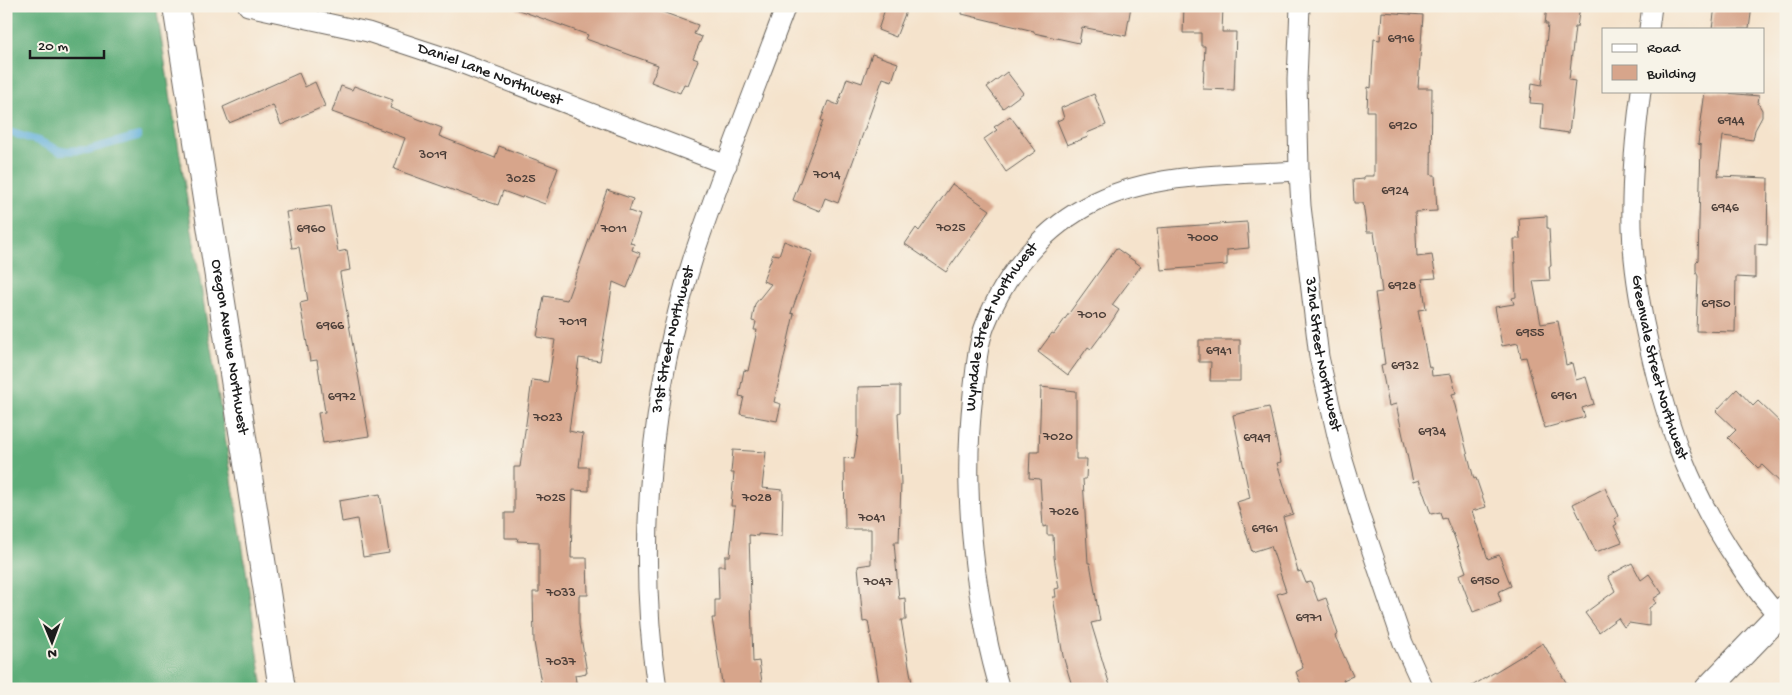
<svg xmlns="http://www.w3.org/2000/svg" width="1792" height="695" viewBox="0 0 1792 695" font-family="'Gochi Hand',sans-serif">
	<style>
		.forest { fill: #5dad79; stroke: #3c644a }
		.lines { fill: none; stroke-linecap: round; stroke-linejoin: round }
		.stream { stroke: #5fafda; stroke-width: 8 }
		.building { fill: #d7a58b }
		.street-casing { stroke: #68625a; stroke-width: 21 }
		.secondary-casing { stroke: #68625a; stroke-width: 28 }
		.street { stroke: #fff; stroke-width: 19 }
		.secondary { stroke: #fff; stroke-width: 26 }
		.labels { text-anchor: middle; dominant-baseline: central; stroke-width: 4.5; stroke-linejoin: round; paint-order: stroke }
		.number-label { font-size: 14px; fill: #4b3e38 }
		.street-label { font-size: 16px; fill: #1c1c1c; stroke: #f7f3e8 }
	</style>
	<rect width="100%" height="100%" fill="#f7f3e8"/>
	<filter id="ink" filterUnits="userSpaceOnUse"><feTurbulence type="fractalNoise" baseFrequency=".02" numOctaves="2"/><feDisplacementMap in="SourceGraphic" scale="10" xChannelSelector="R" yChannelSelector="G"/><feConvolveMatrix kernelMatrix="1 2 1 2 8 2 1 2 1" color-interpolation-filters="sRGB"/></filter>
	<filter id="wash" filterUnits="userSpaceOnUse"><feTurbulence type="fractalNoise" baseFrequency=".0096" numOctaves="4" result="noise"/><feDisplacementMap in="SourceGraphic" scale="20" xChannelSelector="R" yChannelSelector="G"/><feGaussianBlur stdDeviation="1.12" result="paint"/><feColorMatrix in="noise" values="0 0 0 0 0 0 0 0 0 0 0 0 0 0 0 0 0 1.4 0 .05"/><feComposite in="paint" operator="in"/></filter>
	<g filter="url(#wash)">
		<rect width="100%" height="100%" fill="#f5e3cc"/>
		<path class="forest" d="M6,6H156L242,542L263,689H6Z"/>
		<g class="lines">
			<path class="stream" d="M6,133L9,132L38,141L60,151L88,150L138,136"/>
		</g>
		<g id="blocks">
			<path class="building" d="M516,6H646L698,25L694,34L702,37L693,58L698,60L688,85L684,84L680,93L651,82L658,65L586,39L588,35L516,9Z
				M886,6H908L896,37L878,30Z
				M963,6H1131L1126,36L1082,27L1079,43L1034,33V31L962,14Z
				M1184,6L1223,7L1222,32H1236L1234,90L1203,89L1205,46H1201V33H1183Z
				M1547,6H1580L1577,27H1575L1569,80L1575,81L1569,133L1541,129L1543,104L1530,103L1532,83L1542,85L1548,24H1545Z
				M1715,6H1752L1749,29H1712Z
				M1382,12L1423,15L1418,88H1432L1431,175H1435L1437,211L1415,212L1417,257L1432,255L1436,278L1422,279L1426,309L1418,310L1429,368L1431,367L1432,376L1451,374L1456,393L1452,394L1474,479L1476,478L1486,507L1472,511L1488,559L1499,555L1511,586L1498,592L1501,601L1473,612L1459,575L1466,572L1453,533H1452L1446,518L1442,519L1440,512L1431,514L1419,480L1413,482L1396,404L1389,406L1381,365L1385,364L1375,293L1382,292L1374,232H1367L1363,203H1354L1353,180L1364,179V176H1374V111H1367L1368,87L1371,88L1374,39L1380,40Z
				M872,54L898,63L892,81L883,78L838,203L825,198L820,211L793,200L823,121L821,120L828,101L838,105L847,78L862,83Z
				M1007,72L1023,93L1003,108L987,87Z
				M299,73L305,87L315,82L325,106L281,125L273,105L229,123L223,107Z
				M341,86L352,90L354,86L393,100L390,108L442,128L439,136L495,158L499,146L558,168L545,204L523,196L522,198L503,191L498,205L483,200V201L394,169L405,138L332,112Z
				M1705,91L1759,96L1758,103L1762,110V117L1755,130L1753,140L1723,136L1718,176L1768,178L1767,245L1755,244V278L1736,277L1735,332L1696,331L1698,276L1696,272V262L1698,260L1701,145L1698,144Z
				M1094,94L1106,125L1087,133L1088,137L1067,145L1057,121L1064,118L1061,108Z
				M1010,116L1036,151L1006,172L984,139L997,130L994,127Z
				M952,184L990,210L946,272L905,244L916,228L919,231Z
				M607,190L633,199L629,211L640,215L630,243L634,244L632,250L640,253L627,288L613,282L600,361L579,358L569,431L583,434L579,467H589V491L573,490L571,558H587L588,595H579V625L587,673L575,675L577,689H542L534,642L533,592H539V542L517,541L518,538H505V513H514V467H520L532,380L548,382L555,340L537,337L544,296L567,300Z
				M330,206L338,252L347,250L350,270L340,272V274L369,436L323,443L318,413L325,412L317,360L310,361L300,303L308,301L299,247L292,248L286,212Z
				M1547,216V228H1549L1551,266H1549L1550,280L1533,281L1541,324L1558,321L1566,365L1572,363L1576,380L1586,377L1594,404L1582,408L1585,417L1545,428L1526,357L1521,358L1518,343L1502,346L1495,307L1514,304L1512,298L1516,297L1514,239H1520L1519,218Z
				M1247,222L1249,248L1227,250V265L1161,270L1157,228Z
				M784,241L813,252L791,313L794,314L774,402L781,404L777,421L740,414L744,397L739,396L744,370L748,371L757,330H754L756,322L752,321L755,304L771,284L763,281L773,254L779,255Z
				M1116,248L1141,266L1112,305L1119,310L1112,321L1091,349L1088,347L1068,375L1038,352L1052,333L1054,334Z
				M1199,340H1240V381H1210L1211,362H1199Z
				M900,386V412L898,413L901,483L899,542H894L899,599L905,598L906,620H901L913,689H880L868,621L863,622L858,566L871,564V529H845L844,458L854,459L858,433V387Z
				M1041,387L1076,391V459H1087L1086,479H1083L1088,563H1090L1100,621L1091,623L1111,689H1073L1063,656L1053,597H1056L1055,589L1059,588L1054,557L1053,535H1047V526L1043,527L1040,479L1029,478L1030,452H1039Z
				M1737,389L1753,406L1758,401L1786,428V488L1762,465L1758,468L1728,438L1736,430L1716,411Z
				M1269,407L1281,462L1277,463L1293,514L1283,517L1298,572L1301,571L1306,583L1311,582L1318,601L1326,598L1338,634L1335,636L1353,676L1343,680L1347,689H1303L1296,672L1303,668L1277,594L1286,591L1271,546L1252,552L1237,502L1250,498L1233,415Z
				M733,450L766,452L762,488L783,490L782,536L758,534V536L749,535L753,662L759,661L763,689H723L712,618H715V600H719L718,566H725V556H730L735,506H731L734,473H731Z
				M1605,488L1618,516L1614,519L1617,524L1614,526L1622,542L1596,552L1573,504Z
				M380,494L389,553L363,557L357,519L342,522L339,501Z
				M1632,563L1641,580L1649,574L1662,593L1653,599L1656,603L1649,608V626L1629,623L1624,627L1618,618L1599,632L1585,613L1615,591L1608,576Z
				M1543,643L1570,689H1467Z"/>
		</g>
	</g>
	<g filter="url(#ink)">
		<use href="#blocks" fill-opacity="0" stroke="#68625a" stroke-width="1"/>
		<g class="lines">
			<defs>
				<g id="street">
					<path id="s1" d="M248,6L368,32L450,59L727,165"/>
					<path id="s2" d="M1300,6L1297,80L1299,171L1301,206L1319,357L1342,457L1361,519L1403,643L1424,689"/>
					<path d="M1649,29L1652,6"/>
					<path id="s3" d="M1641,91C1635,136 1631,182 1632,227C1633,267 1640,307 1649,346C1667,426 1691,493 1737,561C1751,583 1767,605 1786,623"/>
					<path id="s4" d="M657,689C636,545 650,393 694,255C722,171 755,89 786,6"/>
					<path id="s5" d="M1000,689C988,651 982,613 976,574C968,511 966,457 973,394C976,370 977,345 986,323C1006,272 1045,226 1095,202C1157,172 1231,175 1299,171"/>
				</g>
				<g id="secondary">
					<path id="s6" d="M176,6L282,689"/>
					<path d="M1708,689L1786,608"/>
				</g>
			</defs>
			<use href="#street" class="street-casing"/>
			<use href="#secondary" class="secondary-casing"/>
			<use href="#street" class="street"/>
			<use href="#secondary" class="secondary"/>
		</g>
	</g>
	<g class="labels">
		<g class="number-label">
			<text x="1401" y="39">6916</text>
			<text x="1731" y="121">6944</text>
			<text x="1403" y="126">6920</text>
			<text x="433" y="155">3019</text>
			<text x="827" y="175">7014</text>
			<text x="521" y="179">3025</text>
			<text x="1395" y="191">6924</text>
			<text x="1725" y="208">6946</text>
			<text x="951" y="228">7025</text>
			<text x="311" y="229">6960</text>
			<text x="614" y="229">7011</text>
			<text x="1203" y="238">7000</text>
			<text x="1402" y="286">6928</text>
			<text x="1716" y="304">6950</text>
			<text x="1092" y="315">7010</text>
			<text x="573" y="322">7019</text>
			<text x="330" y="326">6966</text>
			<text x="1530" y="333">6955</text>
			<text x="1219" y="351">6941</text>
			<text x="1405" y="366">6932</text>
			<text x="1564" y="396">6961</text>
			<text x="342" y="397">6972</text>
			<text x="548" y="418">7023</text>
			<text x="1432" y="432">6934</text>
			<text x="1058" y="437">7020</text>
			<text x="1257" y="438">6949</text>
			<text x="551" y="498">7025</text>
			<text x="757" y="498">7028</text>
			<text x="1064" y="512">7026</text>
			<text x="872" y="518">7041</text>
			<text x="1265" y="529">6961</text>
			<text x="1485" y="581">6950</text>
			<text x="878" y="582">7047</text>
			<text x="561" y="593">7033</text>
			<text x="1309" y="618">6971</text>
			<text x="561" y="662">7037</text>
		</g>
		<g class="street-label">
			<text stroke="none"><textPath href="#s1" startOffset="252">Daniel Lane Northwest</textPath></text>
			<text stroke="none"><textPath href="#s5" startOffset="372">Wyndale Street Northwest</textPath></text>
			<text stroke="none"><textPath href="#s4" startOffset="352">31st Street Northwest</textPath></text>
			<text stroke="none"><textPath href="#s6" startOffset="345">Oregon Avenue Northwest</textPath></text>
			<text stroke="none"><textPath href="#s2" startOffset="350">32nd Street Northwest</textPath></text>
			<text stroke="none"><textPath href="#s3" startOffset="280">Greenvale Street Northwest</textPath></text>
		</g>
	</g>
	<rect width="1792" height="695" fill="none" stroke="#f7f3e8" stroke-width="25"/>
	<rect x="1602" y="28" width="162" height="65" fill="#f7f3e8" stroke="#9f9d96"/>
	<rect x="1612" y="44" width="25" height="8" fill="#ffffff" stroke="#9f9d96"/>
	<text x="1647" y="52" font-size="15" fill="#1c1c1c">Road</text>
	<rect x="1612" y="65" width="25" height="15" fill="#d7a58b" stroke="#9f9d96"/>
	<text x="1647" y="78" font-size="15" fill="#1c1c1c">Building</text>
	<g transform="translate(52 642) rotate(179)" stroke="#f7f3e8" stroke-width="4" paint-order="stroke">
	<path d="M0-4L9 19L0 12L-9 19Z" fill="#1c1c1c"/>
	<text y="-8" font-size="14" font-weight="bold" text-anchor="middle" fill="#1c1c1c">N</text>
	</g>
	<path d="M30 50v8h74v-8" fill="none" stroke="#1c1c1c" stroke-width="2.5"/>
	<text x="38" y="50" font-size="15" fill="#1c1c1c" stroke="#f7f3e8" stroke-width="4" paint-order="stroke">20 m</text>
</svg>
